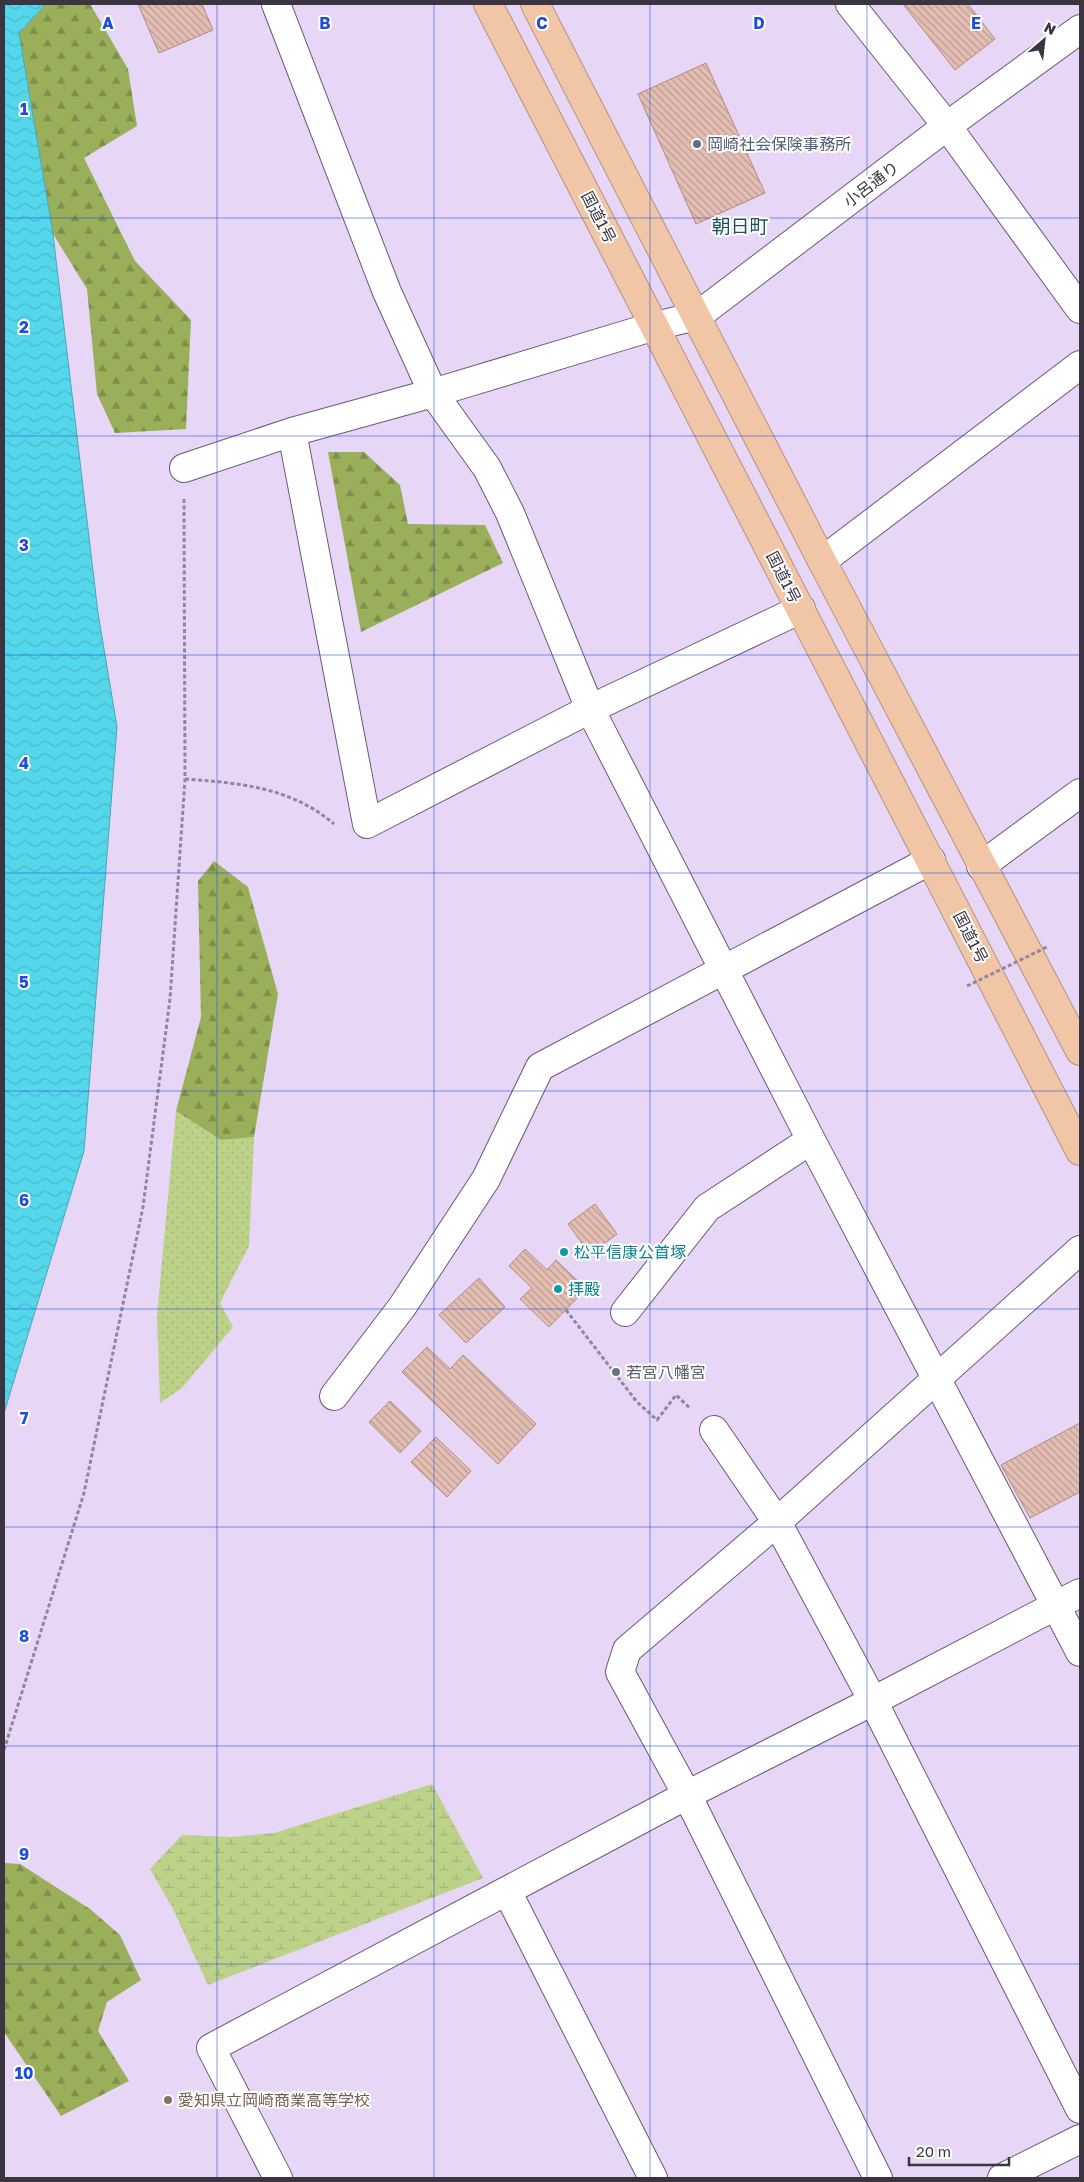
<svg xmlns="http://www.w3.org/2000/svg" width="1084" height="2182" viewBox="0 0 1084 2182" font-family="'Golos Text','Noto Sans JP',sans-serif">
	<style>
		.grass { fill: url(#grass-dots) }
		.forest { fill: url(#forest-firs) }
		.wetland { fill: url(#wetland-marsh) }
		.water { fill: url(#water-waves); stroke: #4ca6b7 }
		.building { fill: url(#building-back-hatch); stroke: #b08c82 }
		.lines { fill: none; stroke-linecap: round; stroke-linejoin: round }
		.minor-casing { stroke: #695a76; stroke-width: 30 }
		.highway-casing { stroke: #b19383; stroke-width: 30 }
		.path { stroke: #92869c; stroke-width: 3; stroke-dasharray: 4 2.5; stroke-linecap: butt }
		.minor { stroke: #fff; stroke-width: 28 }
		.highway { stroke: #f1c6a7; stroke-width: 28 }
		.path-bridge { stroke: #92869c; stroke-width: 3; stroke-dasharray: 4 2.5; stroke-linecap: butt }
		.grid { fill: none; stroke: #1d4ed8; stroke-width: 1; stroke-opacity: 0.55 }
		.service-dot { fill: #5c6f8a; stroke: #fff; stroke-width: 2 }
		.culture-dot { fill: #0f9aa8; stroke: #fff; stroke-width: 2 }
		.worship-dot { fill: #6b7280; stroke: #fff; stroke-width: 2 }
		.education-dot { fill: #8d6e63; stroke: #fff; stroke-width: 2 }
		.labels { text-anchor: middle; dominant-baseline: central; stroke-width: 4; stroke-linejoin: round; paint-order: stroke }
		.service-label { font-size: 16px; fill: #4e5e75; stroke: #fff; text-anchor: start }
		.street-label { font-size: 16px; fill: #3b3541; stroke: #fff }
		.culture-label { font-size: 16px; fill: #0d838f; stroke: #fff; text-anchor: start }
		.worship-label { font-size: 16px; fill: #5b616d; stroke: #fff; text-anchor: start }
		.education-label { font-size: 16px; fill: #785e54; stroke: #fff; text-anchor: start }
		.quarter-label { font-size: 19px; fill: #1c535f; stroke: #fff }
		.grid-label { font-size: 16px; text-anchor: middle; font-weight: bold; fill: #1d4ed8; stroke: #fff; stroke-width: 4; stroke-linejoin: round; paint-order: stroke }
	</style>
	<defs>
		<pattern id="grass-dots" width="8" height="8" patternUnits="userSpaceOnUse" patternTransform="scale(1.25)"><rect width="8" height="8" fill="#bdd289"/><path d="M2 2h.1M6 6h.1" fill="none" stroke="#a3b577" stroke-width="1.8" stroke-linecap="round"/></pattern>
		<pattern id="forest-firs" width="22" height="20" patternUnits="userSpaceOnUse" patternTransform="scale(1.25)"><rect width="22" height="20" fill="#99af59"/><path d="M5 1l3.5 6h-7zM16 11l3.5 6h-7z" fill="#7e8f4b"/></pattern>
		<pattern id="wetland-marsh" width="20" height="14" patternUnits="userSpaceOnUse" patternTransform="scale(1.25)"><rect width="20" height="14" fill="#bdd289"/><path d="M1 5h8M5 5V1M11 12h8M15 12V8" fill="none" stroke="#a3b577"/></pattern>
		<pattern id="water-waves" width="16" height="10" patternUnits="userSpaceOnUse" patternTransform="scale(1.25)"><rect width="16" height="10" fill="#54d7ea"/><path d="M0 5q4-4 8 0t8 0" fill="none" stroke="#4ab9ca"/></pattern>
		<pattern id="building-back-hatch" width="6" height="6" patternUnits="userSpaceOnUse" patternTransform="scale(1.25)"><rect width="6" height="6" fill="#e4beb3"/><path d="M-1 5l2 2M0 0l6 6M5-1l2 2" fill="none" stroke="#ba9b93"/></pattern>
	</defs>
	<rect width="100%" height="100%" fill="#e7d6f6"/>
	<path class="grass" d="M176,1111L221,1140L254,1137L249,1246L220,1303L233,1327L182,1388L160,1403L157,1315Z"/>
	<path class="forest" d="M46,4H90L128,69L137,126L84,158L135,261L191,320L186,429L115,433L97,394L87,289L53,234L19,33Z
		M328,452H364L400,485L408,524L485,525L503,563L361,632Z
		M214,861L248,887L278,994L254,1137L221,1140L176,1111L201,1017L198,881Z
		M4,1863L20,1864L90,1909L120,1935L141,1980L107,2002L98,2031L129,2081L61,2116L4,2032Z"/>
	<path class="wetland" d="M432,1784L483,1878L208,1985L172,1907L150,1869L182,1835L231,1837L274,1833Z"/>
	<path class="water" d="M4,4H46L19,33L53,234L98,613L117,727L84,1151L4,1413Z"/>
	<path class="building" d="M138,4H202L213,30L159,53Z
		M903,4H968L995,39L955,70Z
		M706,63L765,193L696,224L638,94Z
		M595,1204L617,1234L590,1254L568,1224Z
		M525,1249L547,1270L556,1260L586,1289L549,1327L520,1299L532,1288L509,1266Z
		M479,1278L505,1307L466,1343L439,1315Z
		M427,1347L450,1369L463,1355L536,1424L498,1464L402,1372Z
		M390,1401L421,1431L400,1453L369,1422Z
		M1080,1423V1492L1030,1518L1001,1465Z
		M436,1437L471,1471L447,1497L411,1462Z"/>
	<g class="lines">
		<defs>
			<path id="minor" d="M276,4L387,292L433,393L487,468L510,513L590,709L811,1140L1080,1652
				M850,4L947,126L1080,309
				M292,432L367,824L590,709L801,609
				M184,468L292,432L433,393L655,326L697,316L947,126L1080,29
				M822,561L1080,365
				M981,866L1080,793
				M625,1312L707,1208L811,1140
				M334,1396L402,1307L486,1179L540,1067L931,860
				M714,1430L777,1522L873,1701L1080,2109
				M507,1891L653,2178
				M278,2178L211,2048L687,1795L873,1701L1080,1593
				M878,2178L687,1795L620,1672L627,1650L777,1522L1080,1250
				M1002,2178L1080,2139"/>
			<path id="highway" d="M488,4L1080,1151
				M535,4L822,561L1080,1051"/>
		</defs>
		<use href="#minor" class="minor-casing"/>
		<use href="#highway" class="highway-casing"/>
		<path class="path" d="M185,779C239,783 291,787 334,824
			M566,1310L637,1402L657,1420L676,1395L691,1409
			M4,1750L84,1493L143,1207L170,999L185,779L184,499"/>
		<use href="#minor" class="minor"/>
		<use href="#highway" class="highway"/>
		<path class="path-bridge" d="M967,986L1047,947"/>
	</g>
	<path class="grid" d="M217,4V2178M434,4V2178M650,4V2178M867,4V2178M4,218H1080M4,436H1080M4,655H1080M4,873H1080M4,1091H1080M4,1309H1080M4,1527H1080M4,1746H1080M4,1964H1080"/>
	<circle class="service-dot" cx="697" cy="144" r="5"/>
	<g class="culture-dot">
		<circle cx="564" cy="1252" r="5"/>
		<circle cx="558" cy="1289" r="5"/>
	</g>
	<circle class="worship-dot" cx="616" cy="1372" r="5"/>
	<circle class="education-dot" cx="168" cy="2100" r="5"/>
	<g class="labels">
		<g class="service-label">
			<text x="707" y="144">岡崎社会保険事務所</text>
		</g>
		<g class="street-label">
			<text transform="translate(871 184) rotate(-37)">小呂通り</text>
			<text transform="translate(599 217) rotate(63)">国道1号</text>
			<text transform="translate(784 577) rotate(63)">国道1号</text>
			<text transform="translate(971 937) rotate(63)">国道1号</text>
		</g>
		<g class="culture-label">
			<text x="574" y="1252">松平信康公首塚</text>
			<text x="568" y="1289">拝殿</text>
		</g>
		<g class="worship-label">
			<text x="626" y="1372">若宮八幡宮</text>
		</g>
		<g class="education-label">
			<text x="178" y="2100">愛知県立岡崎商業高等学校</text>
		</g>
		<g class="quarter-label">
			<text x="740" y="225">朝日町</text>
		</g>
	</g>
	<g class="grid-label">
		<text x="108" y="29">A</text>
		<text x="325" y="29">B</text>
		<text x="542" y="29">C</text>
		<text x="759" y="29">D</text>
		<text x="976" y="29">E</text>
		<text x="24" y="115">1</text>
		<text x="24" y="333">2</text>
		<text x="24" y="551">3</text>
		<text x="24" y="769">4</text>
		<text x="24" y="988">5</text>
		<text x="24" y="1206">6</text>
		<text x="24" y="1424">7</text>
		<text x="24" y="1642">8</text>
		<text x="24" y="1860">9</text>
		<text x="24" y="2079">10</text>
	</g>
	<rect width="1084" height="2182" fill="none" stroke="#3b3541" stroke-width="10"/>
	<g transform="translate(1044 40) rotate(28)" stroke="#ffffff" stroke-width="4" paint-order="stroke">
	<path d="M0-4L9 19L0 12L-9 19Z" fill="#3b3541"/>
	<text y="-8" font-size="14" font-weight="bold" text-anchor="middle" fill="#3b3541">N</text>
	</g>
	<path d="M909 2157v8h100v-8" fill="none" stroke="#3b3541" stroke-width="2.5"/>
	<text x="916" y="2157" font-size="15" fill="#3b3541" stroke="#ffffff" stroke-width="4" paint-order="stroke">20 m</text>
</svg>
